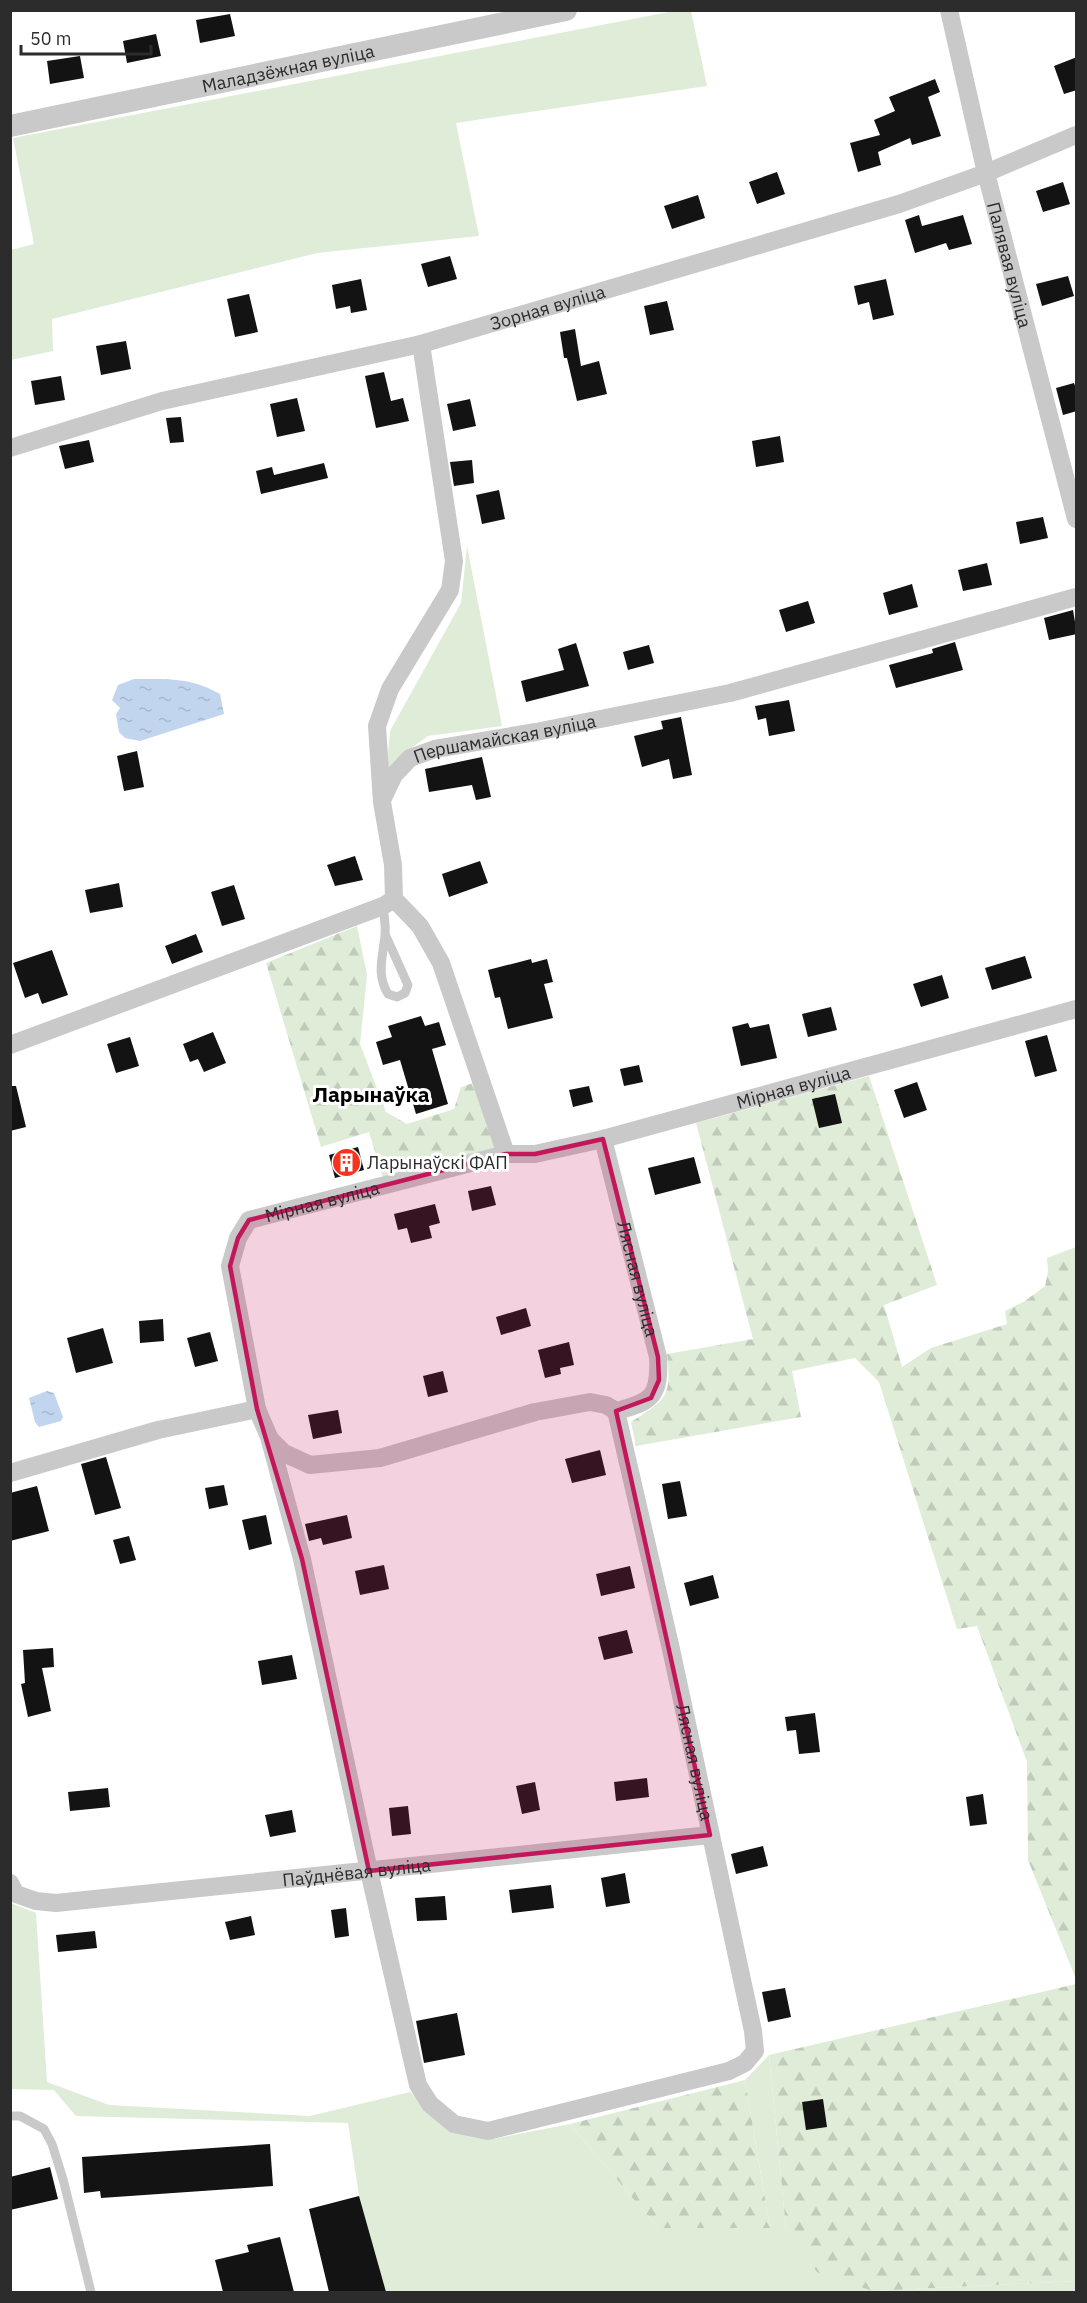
<svg xmlns="http://www.w3.org/2000/svg" width="1087" height="2303" viewBox="0 0 1087 2303" font-family="'IBM Plex Sans',sans-serif">
	<style>
		.green { fill: #dfecd8 }
		.forest { fill: url(#forest-firs) }
		.water { fill: url(#water-ripples) }
		.building { fill: #131313 }
		.lines { fill: none; stroke-linecap: round; stroke-linejoin: round }
		.service { stroke: #c9c9c9; stroke-width: 9 }
		.minor { stroke: #c9c9c9; stroke-width: 18 }
		.tertiary { stroke: #c9c9c9; stroke-width: 22 }
		.marked { fill: #c2185b; fill-opacity: 0.2; stroke: #c2185b; stroke-width: 4.5; stroke-linejoin: round }
		.labels { text-anchor: middle; dominant-baseline: central; stroke-width: 6; stroke-linejoin: round; paint-order: stroke }
		.street-label { font-size: 18px; fill: #2c2c2c; stroke: #fff }
		.poi-label { font-size: 18px; fill: #2c2c2c; stroke: #fff; text-anchor: start }
		.quarter-label { font-size: 21px; font-weight: bold; fill: #000; stroke: #fff }
	</style>
	<defs>
		<pattern id="forest-firs" width="22" height="20" patternUnits="userSpaceOnUse" patternTransform="scale(1.5)"><rect width="22" height="20" fill="#dfecd8"/><path d="M5 1l3.5 6h-7zM16 11l3.5 6h-7z" fill="#c0cbba"/></pattern>
		<pattern id="water-ripples" width="26" height="14" patternUnits="userSpaceOnUse" patternTransform="scale(1.5)"><rect width="26" height="14" fill="#c2d5ee"/><path d="M2 4q2-2 4 0t4 0M15 11q2-2 4 0t4 0" fill="none" stroke="#a7b7cc"/></pattern>
	</defs>
	<rect width="100%" height="100%" fill="#fff"/>
	<path class="green" d="M674,11H691L707,86L456,123L479,236L317,253L52,319L53,351L11,360V250L34,244L13,138Z
		M467,546L502,726L428,736L399,757L386,775L390,731L461,603Z
		M10,1901L13,1904L36,1913L47,2082L109,2105L310,2116L410,2092L447,2129L488,2140L570,2124L658,2228H770L745,2080L769,2055L786,2229L873,2291L1076,2281V2292H385L359,2196L348,2123L76,2116L54,2090L11,2089Z"/>
	<path class="forest" d="M357,926L367,975L360,1044L386,1112L407,1124L454,1109L461,1087L476,1082L497,1150L383,1178L369,1132L321,1147L266,963Z
		M869,1076L937,1285L884,1305L902,1367L931,1348L1007,1324L1005,1311L1025,1301L1045,1286L1048,1272L1047,1258L1076,1247V1979L1028,1860L1027,1762L977,1626L957,1629L879,1382L855,1358L792,1371L801,1417L636,1446L631,1422C666,1399 672,1398 667,1354L753,1339L696,1123Z
		M1076,1984V2281L873,2291L817,2272L786,2229L769,2055Z
		M745,2080L770,2228H658L570,2124Z"/>
	<path class="water" d="M134,679C167,679 191,677 220,694L224,714L140,741L125,738L119,732L116,714L120,708L112,700L118,685Z
		M47,1391L54,1393L63,1417L61,1421L39,1427L35,1422L29,1398Z"/>
	<path class="building" d="M230,14L235,36L200,43L196,20Z
		M156,34L161,56L127,63L123,41Z
		M80,56L84,78L50,84L47,61Z
		M1077,57V90L1064,94L1054,66Z
		M935,79L940,92L928,97L941,136L912,145L910,138L878,152L881,165L858,172L850,143L880,135L874,120L895,111L889,97Z
		M777,172L785,194L757,204L749,182Z
		M1063,182L1070,204L1043,212L1036,191Z
		M698,195L705,218L672,229L664,206Z
		M919,215L922,226L963,215L972,244L949,250L946,243L915,253L905,220Z
		M450,256L457,279L428,287L421,264Z
		M1068,276L1074,296L1042,306L1036,284Z
		M361,279L367,310L351,313L350,306L336,309L332,285Z
		M886,279L894,315L873,320L869,302L858,305L854,286Z
		M249,294L258,332L235,337L227,299Z
		M667,301L674,330L650,335L644,306Z
		M575,329L581,366L599,361L607,394L577,401L567,358H564L560,332Z
		M126,341L131,369L101,375L96,346Z
		M384,372L391,401L403,398L409,421L376,428L365,376Z
		M61,376L65,400L35,405L31,381Z
		M1074,383L1077,391V411L1063,415L1056,388Z
		M297,398L305,431L277,437L270,404Z
		M470,399L476,426L453,431L447,404Z
		M181,417L184,442L170,443L166,418Z
		M780,436L784,462L756,467L752,441Z
		M89,440L94,462L65,469L59,446Z
		M472,460L474,483L454,486L450,462Z
		M324,463L328,478L261,494L256,471L272,467L274,475Z
		M499,490L505,519L482,524L476,495Z
		M1043,517L1048,538L1020,544L1016,522Z
		M987,563L992,585L963,591L958,570Z
		M912,584L918,607L889,615L883,593Z
		M808,601L815,623L786,632L779,610Z
		M1073,610L1077,634L1049,640L1044,618Z
		M955,642L963,670L896,688L889,665L933,653L932,649Z
		M576,643L589,686L526,702L521,681L564,670L558,649Z
		M649,645L654,663L628,670L623,652Z
		M789,700L795,731L769,736L766,718L758,720L755,706Z
		M681,717L692,775L673,779L669,759L642,767L634,736L663,729L661,721Z
		M137,751L144,787L124,791L117,756Z
		M482,757L491,797L476,800L472,785L429,792L425,769Z
		M355,856L363,880L335,886L327,865Z
		M480,861L488,883L449,897L442,874Z
		M119,883L123,907L90,913L85,890Z
		M234,885L245,919L222,926L211,892Z
		M196,934L203,952L172,964L165,946Z
		M52,950L68,995L42,1004L38,993L25,998L13,963Z
		M1025,956L1032,978L992,990L985,968Z
		M531,959L532,963L547,959L553,982L544,984L553,1018L508,1029L500,997L495,998L488,970Z
		M942,975L949,998L921,1007L913,984Z
		M831,1007L837,1030L808,1037L802,1014Z
		M421,1016L425,1026L439,1022L446,1045L432,1049L448,1104L416,1114L400,1060L383,1065L376,1042L392,1037L388,1026Z
		M748,1023L750,1028L769,1024L777,1058L741,1066L732,1027Z
		M213,1032L226,1063L204,1072L198,1059L190,1062L183,1044Z
		M1047,1035L1057,1071L1035,1077L1025,1041Z
		M130,1037L139,1066L116,1073L107,1044Z
		M639,1065L643,1082L624,1086L620,1069Z
		M917,1082L927,1110L904,1118L894,1090Z
		M10,1086H16L26,1127L10,1131Z
		M589,1086L593,1102L573,1107L569,1090Z
		M835,1094L842,1123L819,1128L812,1099Z
		M358,1147L364,1170L335,1178L329,1155Z
		M694,1157L701,1183L655,1195L648,1168Z
		M491,1186L496,1205L472,1211L468,1191Z
		M435,1204L440,1223L429,1226L432,1238L411,1243L407,1228L398,1230L394,1214Z
		M526,1308L531,1326L501,1335L496,1317Z
		M163,1319L164,1341L140,1343L139,1321Z
		M103,1328L113,1363L76,1373L67,1338Z
		M210,1332L218,1361L195,1367L187,1338Z
		M569,1342L574,1365L560,1368L561,1374L545,1378L538,1350Z
		M443,1371L448,1392L428,1397L423,1376Z
		M338,1410L342,1433L313,1439L308,1415Z
		M600,1450L606,1475L572,1483L565,1459Z
		M106,1457L121,1508L95,1515L81,1464Z
		M680,1481L687,1516L668,1519L662,1484Z
		M224,1485L228,1505L209,1509L205,1488Z
		M37,1486L49,1531L10,1541V1493Z
		M266,1515L272,1544L249,1550L242,1520Z
		M347,1515L352,1538L323,1545L321,1538L309,1541L305,1524Z
		M129,1536L136,1560L120,1564L113,1540Z
		M384,1565L389,1589L360,1595L355,1571Z
		M630,1566L635,1588L601,1596L596,1574Z
		M713,1575L719,1598L690,1606L684,1583Z
		M627,1630L633,1653L604,1660L598,1637Z
		M53,1648L54,1667L42,1668L51,1711L28,1717L21,1684L25,1683L23,1650Z
		M292,1655L297,1679L262,1685L258,1661Z
		M815,1713L820,1752L799,1754L796,1730L787,1731L785,1717Z
		M647,1778L649,1797L616,1801L614,1782Z
		M535,1782L540,1810L522,1814L516,1786Z
		M108,1788L110,1807L70,1811L68,1792Z
		M983,1794L987,1824L970,1826L966,1797Z
		M408,1806L411,1834L392,1836L389,1808Z
		M292,1810L296,1832L270,1837L265,1815Z
		M763,1846L768,1866L736,1874L731,1854Z
		M625,1873L630,1903L606,1907L601,1878Z
		M551,1885L554,1908L512,1913L509,1890Z
		M445,1896L447,1920L417,1921L415,1898Z
		M346,1908L349,1936L335,1938L331,1910Z
		M251,1916L255,1935L230,1940L225,1922Z
		M95,1931L97,1948L58,1952L56,1935Z
		M785,1988L791,2017L768,2022L762,1992Z
		M457,2013L465,2055L424,2063L416,2021Z
		M823,2099L827,2127L806,2130L802,2102Z
		M270,2144L273,2186L101,2198L100,2191L84,2193L82,2157Z
		M50,2167L58,2199L10,2210V2177Z
		M359,2196L386,2292H329L309,2209Z
		M280,2237L294,2292H223L215,2260L249,2252L247,2245Z"/>
	<g class="lines">
		<path class="service" d="M383,906C384,916 386,926 385,935C383,957 376,974 388,994L397,997L405,993L408,985L385,934
			M10,2116H20L44,2129L52,2144L63,2179L91,2292"/>
		<g class="minor">
			<path id="s1" d="M949,10L986,173L1076,519"/>
			<path id="s2" d="M10,448L162,401L421,344L899,204L986,173L1076,135"/>
			<path id="s3" d="M382,800L394,775L410,758L435,749L536,732L730,693L1076,597"/>
			<path d="M394,899L420,926L441,963L506,1154"/>
			<path d="M10,1045L383,906L394,899L393,865L382,802L377,726L390,689L450,590L454,561L421,344"/>
			<path id="s4" d="M603,1139L658,1357C660,1395 653,1402 616,1411"/>
			<path id="s5" d="M616,1411L671,1649L753,2031L755,2051L745,2063L729,2071L488,2131L454,2124L430,2104L418,2085L369,1871L302,1559L269,1437L257,1409L230,1266L238,1238L249,1220L506,1154H535L603,1139L1076,1009"/>
			<path d="M270,1439L284,1453L310,1465L380,1458L535,1412L590,1402L606,1405L616,1411"/>
			<path d="M10,1473L158,1430L257,1409"/>
			<path id="s6" d="M10,1883L16,1894L36,1901L56,1903L710,1835"/>
		</g>
		<path class="tertiary" id="s7" d="M10,126L566,10"/>
	</g>
	<path class="marked" d="M603,1139L658,1357L659,1380L651,1398L616,1411L710,1835L369,1871L302,1559L257,1409L230,1266L238,1238L249,1220L506,1154H535Z"/>
	<defs>
		<symbol id="building-disc" viewBox="-11 -11 22 22"><circle r="9.5" fill="#f6331c" stroke="#fff"/><path d="M-4-6H4V6H1V3H-1V6H-4ZM-2.5-4.3h1.7v1.8h-1.7ZM.8-4.3h1.7v1.8H.8ZM-2.5-1h1.7V.8h-1.7ZM.8-1h1.7V.8H.8Z" fill="#fff"/></symbol>
	</defs>
	<g fill-rule="evenodd">
		<use href="#building-disc" x="330" y="1146" width="33" height="33"/>
	</g>
	<g class="labels">
		<g class="street-label">
			<text stroke="none"><textPath href="#s7" startOffset="284">Маладзёжная вуліца</textPath></text>
			<text stroke="none"><textPath href="#s1" startOffset="262">Палявая вуліца</textPath></text>
			<text stroke="none"><textPath href="#s2" startOffset="556">Зорная вуліца</textPath></text>
			<text stroke="none"><textPath href="#s3" startOffset="148">Першамайская вуліца</textPath></text>
			<text stroke="none"><textPath href="#s5" startOffset="2478">Мірная вуліца</textPath></text>
			<text stroke="none"><textPath href="#s5" startOffset="1992">Мірная вуліца</textPath></text>
			<text stroke="none"><textPath href="#s4" startOffset="144">Лясная вуліца</textPath></text>
			<text stroke="none"><textPath href="#s5" startOffset="360">Лясная вуліца</textPath></text>
			<text stroke="none"><textPath href="#s6" startOffset="356">Паўднёвая вуліца</textPath></text>
		</g>
		<g class="poi-label">
			<text x="367" y="1162">Ларынаўскі ФАП</text>
		</g>
		<g class="quarter-label">
			<text x="371" y="1094">Ларынаўка</text>
		</g>
	</g>
	<rect width="1087" height="2303" fill="none" stroke="#2c2c2c" stroke-width="24"/>
	<path d="M21 45v9h130v-9" fill="none" stroke="#2c2c2c" stroke-width="3"/>
	<text x="30" y="45" font-size="18" fill="#2c2c2c" stroke="#ffffff" stroke-width="4.5" paint-order="stroke">50 m</text>
</svg>
